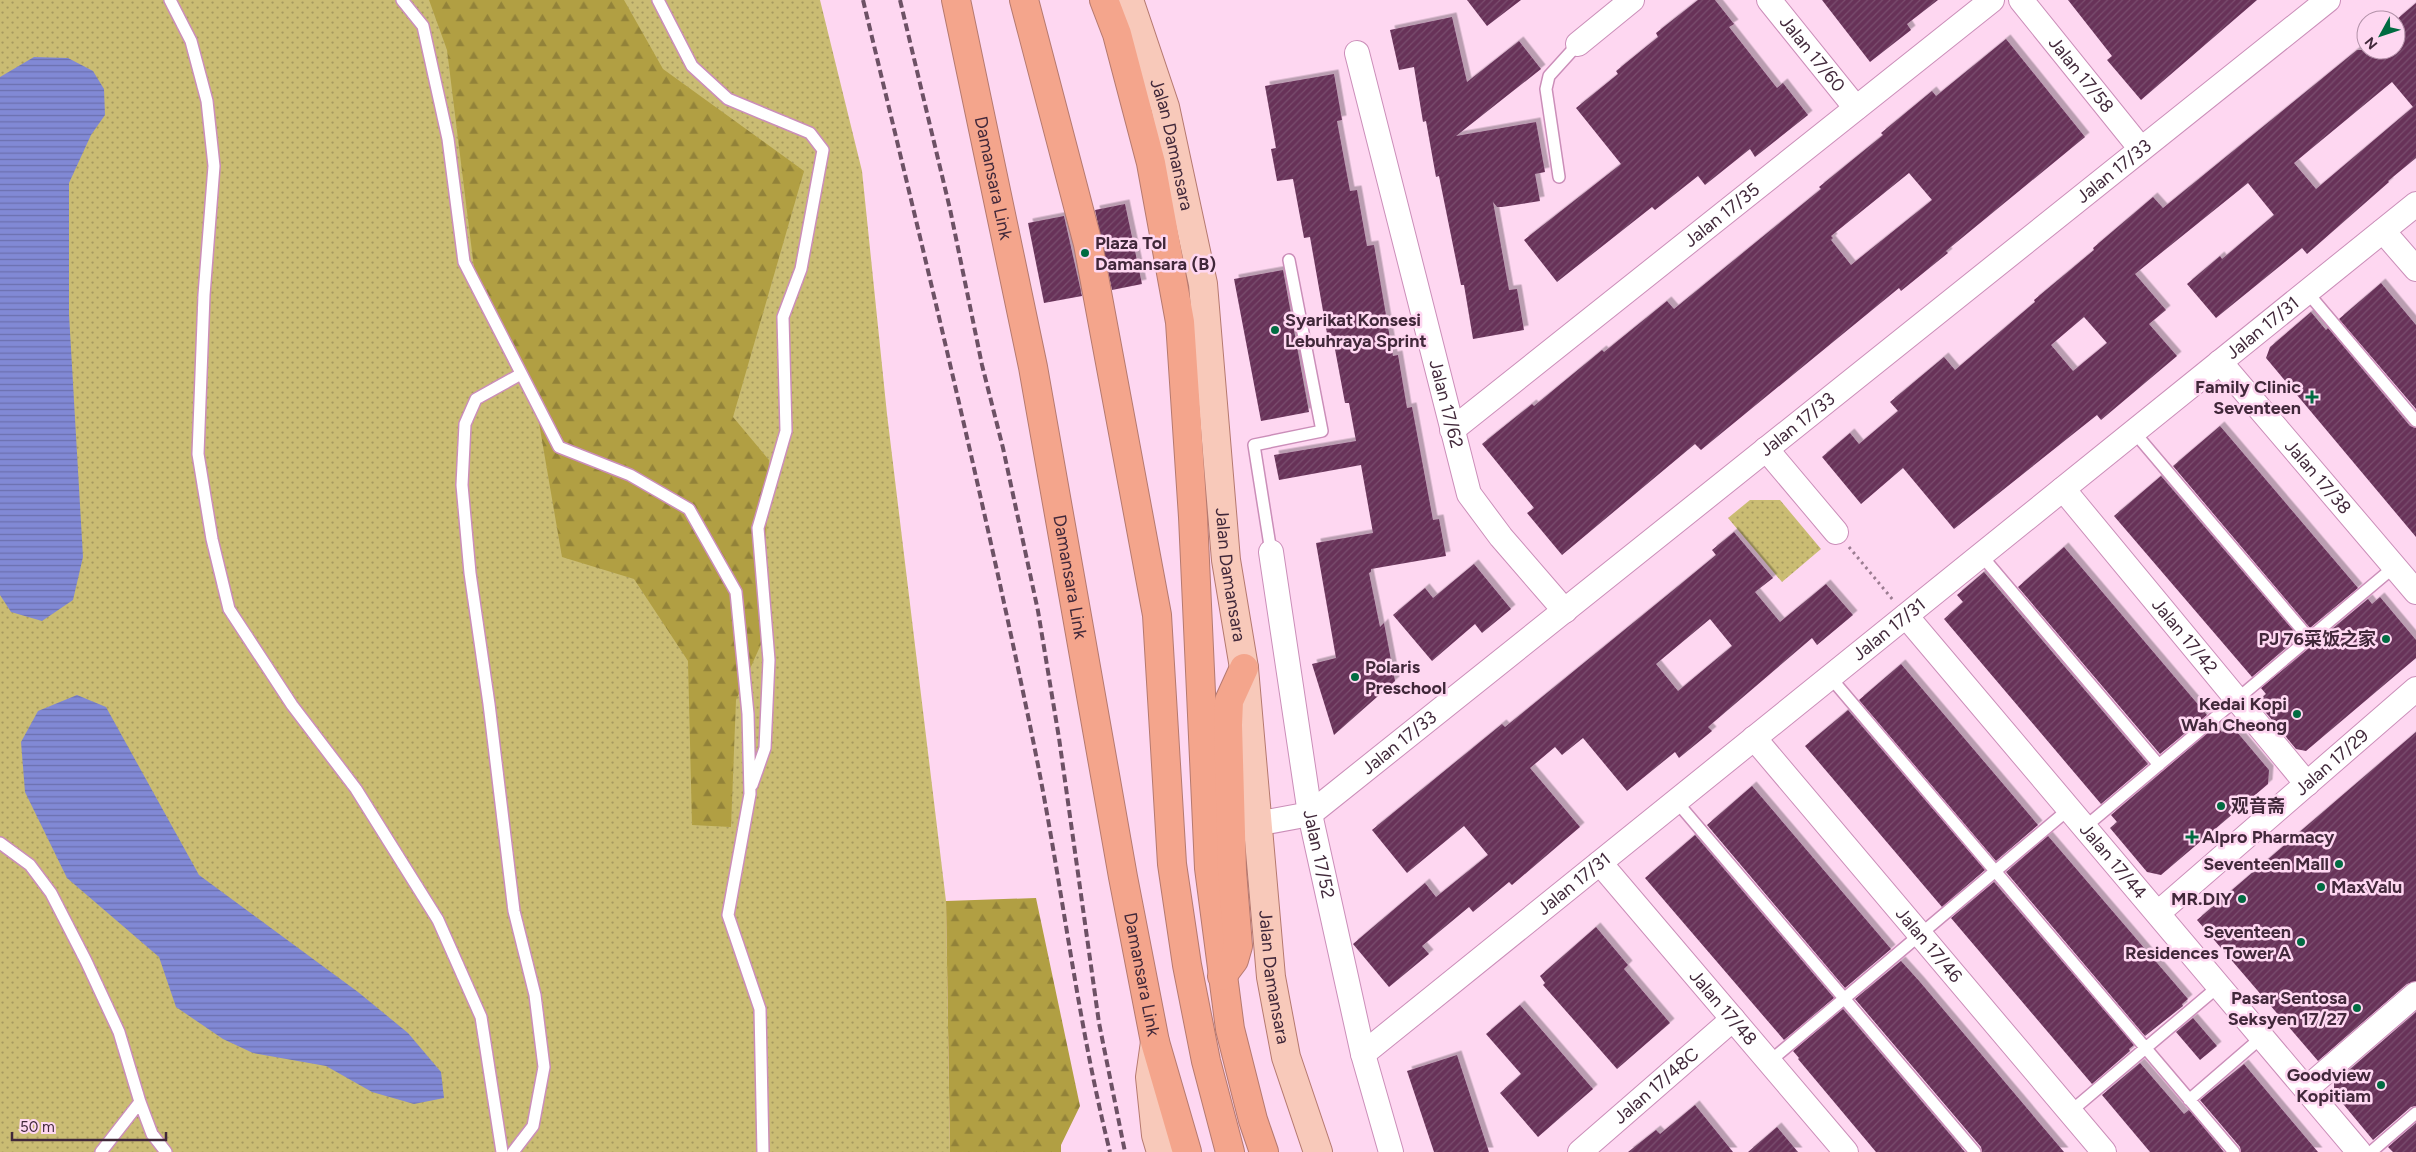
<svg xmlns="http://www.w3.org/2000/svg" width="2416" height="1152" viewBox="0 0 2416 1152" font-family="Figtree,'Noto Sans SC',sans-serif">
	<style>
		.green { fill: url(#green-dots) }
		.forest { fill: url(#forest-firs) }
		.water { fill: url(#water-rules) }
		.building { fill: url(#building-hatch); fill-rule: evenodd; filter: url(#shadow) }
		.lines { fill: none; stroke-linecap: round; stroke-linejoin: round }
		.lane-casing { stroke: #cb8eb9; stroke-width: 14 }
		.street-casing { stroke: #cb8eb9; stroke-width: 26 }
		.primary-casing { stroke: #b5796f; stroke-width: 30 }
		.highway-casing { stroke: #b5796f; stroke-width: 30 }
		.path { stroke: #9b7c91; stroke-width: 3; stroke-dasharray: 2.5 4; stroke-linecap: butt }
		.lane { stroke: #fff; stroke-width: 11 }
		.street { stroke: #fff; stroke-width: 24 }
		.primary { stroke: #f8c9ba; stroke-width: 28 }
		.highway { stroke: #f4a58c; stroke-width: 28 }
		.rail { stroke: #6d5165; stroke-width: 4; stroke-dasharray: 8 4; stroke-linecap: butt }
		.poi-dot { fill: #006b41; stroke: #fed7f1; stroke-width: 2 }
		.labels { text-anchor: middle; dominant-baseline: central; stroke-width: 5; stroke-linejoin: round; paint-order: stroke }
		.street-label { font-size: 18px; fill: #41283a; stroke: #fed7f1 }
		.poi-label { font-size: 18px; font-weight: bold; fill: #41283a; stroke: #fed7f1; text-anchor: end }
	</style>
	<defs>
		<pattern id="green-dots" width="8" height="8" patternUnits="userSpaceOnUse" patternTransform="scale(1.25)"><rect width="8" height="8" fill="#cabc73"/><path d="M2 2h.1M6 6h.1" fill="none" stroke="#a6995f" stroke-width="1.8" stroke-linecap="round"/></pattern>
		<pattern id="forest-firs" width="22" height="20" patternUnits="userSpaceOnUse" patternTransform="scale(1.25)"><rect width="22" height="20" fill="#b19f43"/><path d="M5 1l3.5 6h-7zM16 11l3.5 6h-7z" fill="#928239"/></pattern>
		<pattern id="water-rules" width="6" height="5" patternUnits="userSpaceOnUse" patternTransform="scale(1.25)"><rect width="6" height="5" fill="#8189d5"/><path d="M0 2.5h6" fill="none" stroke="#6b70ae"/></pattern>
		<pattern id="building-hatch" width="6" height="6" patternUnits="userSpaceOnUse" patternTransform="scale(1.25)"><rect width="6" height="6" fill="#673259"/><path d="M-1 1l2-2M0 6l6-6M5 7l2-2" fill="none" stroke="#7a4e6e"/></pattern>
		<filter id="shadow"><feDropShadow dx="4.5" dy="-4.5" stdDeviation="0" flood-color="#0004"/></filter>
	</defs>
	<rect width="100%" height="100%" fill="#fed7f1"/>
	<path class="green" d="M0,0H820L862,171L887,414L946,901L950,1152H0Z
		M1750,500H1780L1821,549L1782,582L1728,518Z"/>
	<path class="forest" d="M429,0H624L663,69L804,171L733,417L769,460L762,642L736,700L731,827L692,825L688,661L634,579L562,557L539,423L475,276L447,50Z
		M1036,898L1080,1106L1061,1145V1152H950L946,901Z"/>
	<path class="water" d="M34,57L68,58L93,71L104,89L105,115L91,135L69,183V314L83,557L73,600L42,621L11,612L0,595V77Z
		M77,695L106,707L199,875L358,992L408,1033L441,1072L444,1098L414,1104L372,1092L326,1066L253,1053L223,1039L176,1007L159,957L67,878L25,792L21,742L38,711Z"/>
	<path class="building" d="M1467,0H1521L1487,26Z
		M1698,0H1715L1734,24L1729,27L1777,88L1783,83L1808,115L1755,157L1750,149L1705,185L1698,176L1655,210L1652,207L1557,282L1524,240L1621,164L1576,108L1618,74L1616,71L1658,37L1656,33Z
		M1822,0H1938L1907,24L1911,30L1870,62Z
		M2068,0H2257L2141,100L2107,60L2112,56Z
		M2416,3V158L2388,181L2389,182L2307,254L2302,248L2216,318L2187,284L2220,256L2222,259L2274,215L2248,183L2135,274L2166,310L2149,324L2177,356L2101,420L2097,415L1954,529L1903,468L1861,504L1822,457L1850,433L1859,444L1898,411L1890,402L1944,357L1955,370L2035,302L2034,300L2094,250L2093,248L2153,197L2163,208L2357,50H2396V20ZM2392,82L2413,107L2316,189L2294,163ZM2084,317L2107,343L2073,371L2051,345Z
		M1452,17L1467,82L1519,41L1541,69L1456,136L1536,122L1545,172L1535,174L1540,201L1502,207H1497L1493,202L1509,290L1517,289L1524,330L1473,339L1464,285H1461L1439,176L1436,177L1426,121L1423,122L1414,67L1399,70L1390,30Z
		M2006,39L2085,137L1946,251L1948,253L1901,291L1899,288L1701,450L1695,444L1562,555L1527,513L1534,508L1482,444L1532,404L1534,406L1602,350L1604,352L1667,301L1674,309L1821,189L1819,187L1883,135L1881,133L1932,91L1936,96ZM1909,173L1932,200L1851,265L1831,240L1833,238L1831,236Z
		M1334,74L1342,120L1337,121L1350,191L1357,190L1367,246L1374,245L1393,356L1398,355L1407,408L1412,407L1433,520L1439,519L1446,556L1371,569V572L1369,573L1380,627L1384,623L1395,681L1334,735L1312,664L1336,658L1316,543L1373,533L1361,465L1279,480L1274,455L1356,441L1349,403H1345L1334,344L1329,345L1310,237L1304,238L1293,179L1277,181L1271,149L1276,148L1265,86Z
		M1125,204L1142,284L1112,290L1095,210Z
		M1064,216L1082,296L1044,303L1028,223Z
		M1283,270L1309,412L1261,421L1234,279Z
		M2381,283L2416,325V409L2339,319Z
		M2311,312L2326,330L2328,328L2410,426L2416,428V537L2266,358L2270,347Z
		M2220,426L2358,588L2310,628L2173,466Z
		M2161,476L2299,637L2252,677L2114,516Z
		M1734,532L1773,578L1755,592L1780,622L1826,584L1853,615L1817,645L1812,638L1708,727L1712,731L1679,758L1675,752L1627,791L1583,738L1562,755L1555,747L1530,768L1580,827L1512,885L1509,882L1473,912L1469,907L1422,946L1429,954L1389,987L1353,944L1425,883L1436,897L1488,855L1464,826L1407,873L1372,830L1502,724L1505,727L1666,596L1716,555L1712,550ZM1710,619L1732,646L1678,691L1656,664Z
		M2064,547L2207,715L2160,754L2018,587Z
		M1474,564L1511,609L1482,633L1475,624L1432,661L1393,615L1425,588L1433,598Z
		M1984,572L2148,764L2101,804L1944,619L1963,602L1957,595Z
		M2380,597L2416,640V658L2306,751L2296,749L2257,702L2266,694L2261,688L2368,599L2372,604Z
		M1901,664L2038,825L1996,861L1859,700Z
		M1848,710L1985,870L1942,907L1805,746Z
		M2231,725L2269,770L2268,784L2161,875L2147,872L2110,828L2117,822L2111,815L2216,726L2222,732Z
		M2416,732V981L2407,984L2318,1061L2197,920Z
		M1752,786L1891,949L1845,988L1707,825Z
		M1695,835L1834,998L1784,1040L1645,878Z
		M2048,836L2188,999L2182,1004L2183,1006L2145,1036L2006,872Z
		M1994,882L2134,1045L2129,1049L2130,1051L2092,1084L1951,918Z
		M1596,927L1628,965L1624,969L1670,1023L1617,1069L1543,985L1545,983L1540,976Z
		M1901,961L1920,982L2064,1152H1982L1981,1147L1855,999Z
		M1520,1005L1593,1089L1538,1137L1500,1093L1521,1074L1486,1034Z
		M1843,1009L1965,1152H1876L1798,1059L1799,1058L1793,1051Z
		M2416,1012V1106L2411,1107L2373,1140L2334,1093V1083Z
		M2193,1018L2217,1046L2200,1060L2176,1032Z
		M1457,1055L1480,1125L1489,1152H1434L1407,1071Z
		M2140,1063L2184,1114L2189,1110L2224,1152H2150L2102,1095Z
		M2244,1064L2280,1107L2318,1152H2241L2240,1147L2200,1100Z
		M1695,1105L1733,1152H1628L1656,1130L1660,1134Z
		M2416,1123V1152H2393L2388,1147Z
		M1777,1127L1798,1152H1748Z"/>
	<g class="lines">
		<defs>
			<path id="lane" d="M170,0L191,41L207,101L214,166L204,295L198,454L212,539L229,609L292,705L356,789L438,920L481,1017L502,1152
				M402,0L423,26L448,139L464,262L559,447L630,475L689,509L736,592L748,714L750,794L728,915L760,1009L763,1152
				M658,0L692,66L728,99L810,133L823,150L801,269L783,317L786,431L758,528L769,660L765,748L752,785
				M1559,177L1546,89L1549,76L1578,44
				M2307,292L2416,421
				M2134,432L2309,638
				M1271,552L1254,445L1322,431L1289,260
				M1981,555L2159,765
				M1830,677L2234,1152
				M1676,801L1975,1152
				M2085,827L2394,567
				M0,843L30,865L51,893L86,961L119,1032L140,1102L152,1134L166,1152
				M1769,1062L2069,809
				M2189,1100L2262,1037
				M2070,1112L2219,986
				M101,1152L140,1102
				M513,1152L533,1126L544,1067L535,995L514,911L489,704L470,573L462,485L465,424L476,399L521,374
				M2371,1152L2416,1113"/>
			<g id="street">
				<path id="s1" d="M1769,0L1856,108"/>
				<path id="s2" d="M2021,0L2141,149"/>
				<path d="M1578,44L1632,0"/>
				<path id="s3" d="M1357,53L1469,494L1501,537L1565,611"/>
				<path d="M2383,231L2416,269"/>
				<path id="s4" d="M2220,362L2416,592"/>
				<path id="s5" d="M1452,430L1992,0"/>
				<path d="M1766,449L1836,532"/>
				<path id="s6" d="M2063,489L2307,784"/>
				<path id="s7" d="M1271,552L1310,814L1363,1054L1391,1152"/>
				<path id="s8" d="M1906,616L2359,1152"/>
				<path id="s9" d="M1754,738L2104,1152"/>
				<path id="s10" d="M1256,824L1310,814L2328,0"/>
				<path id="s11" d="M1600,863L1846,1152"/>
				<path id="s12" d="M2158,913L2416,689"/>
				<path id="s13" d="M1363,1054L2416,204"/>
				<path d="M2306,1089L2416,994"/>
				<path id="s14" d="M1580,1152L1733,1019"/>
			</g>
			<g id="primary">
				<path id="s15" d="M1129,0L1165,107L1203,284L1226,560L1244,668L1271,977L1286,1057L1318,1152"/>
				<path d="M1155,1042L1150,1077L1156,1135L1161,1152"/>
			</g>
			<g id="highway">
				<path id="s16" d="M956,0L1033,367L1123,877L1155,1042L1187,1152"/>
				<path d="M1024,0L1088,244L1157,615L1172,864L1187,965L1206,1061L1230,1152"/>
				<path d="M1104,0L1117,34L1151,163L1180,322L1193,517L1209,868L1230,1029L1253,1120L1264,1152"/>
				<path d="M1222,976L1234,960L1238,946L1232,870L1228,725L1229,701L1244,668"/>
			</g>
		</defs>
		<use href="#lane" class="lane-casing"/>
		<use href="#street" class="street-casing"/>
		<use href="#primary" class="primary-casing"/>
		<use href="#highway" class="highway-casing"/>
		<path class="path" d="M1849,547L1893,600"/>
		<use href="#lane" class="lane"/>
		<use href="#street" class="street"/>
		<use href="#primary" class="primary"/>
		<use href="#highway" class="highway"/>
		<path class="rail" d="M863,0C923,249 984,499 1035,750C1062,884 1077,1020 1110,1152
			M900,0L950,209L982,365L1003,448L1038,611L1059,738L1099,1023L1125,1152"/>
	</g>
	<g class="poi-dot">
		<circle cx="1085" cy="253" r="5"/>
		<circle cx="1275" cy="330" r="5"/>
		<path d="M2309.5 389.5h5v5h5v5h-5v5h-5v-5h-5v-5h5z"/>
		<circle cx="2386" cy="639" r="5"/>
		<circle cx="1355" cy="677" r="5"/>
		<circle cx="2297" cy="714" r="5"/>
		<circle cx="2221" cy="806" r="5"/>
		<path d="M2189.5 829.5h5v5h5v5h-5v5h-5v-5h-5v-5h5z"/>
		<circle cx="2339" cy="864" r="5"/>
		<circle cx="2321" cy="887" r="5"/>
		<circle cx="2242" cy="899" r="5"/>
		<circle cx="2301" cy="942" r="5"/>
		<circle cx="2357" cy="1008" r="5"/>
		<circle cx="2381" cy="1085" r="5"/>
	</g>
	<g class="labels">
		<g class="street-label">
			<text stroke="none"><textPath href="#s1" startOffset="69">Jalan 17/60</textPath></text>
			<text stroke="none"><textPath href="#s2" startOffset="96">Jalan 17/58</textPath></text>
			<text stroke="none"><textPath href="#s15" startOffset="151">Jalan Damansara</textPath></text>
			<text stroke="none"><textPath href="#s10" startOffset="1084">Jalan 17/33</textPath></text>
			<text stroke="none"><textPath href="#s16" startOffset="182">Damansara Link</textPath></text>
			<text stroke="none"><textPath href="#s5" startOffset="345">Jalan 17/35</textPath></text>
			<text stroke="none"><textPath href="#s13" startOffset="1156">Jalan 17/31</textPath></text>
			<text stroke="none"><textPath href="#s3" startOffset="362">Jalan 17/62</textPath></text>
			<text stroke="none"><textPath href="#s10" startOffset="679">Jalan 17/33</textPath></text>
			<text stroke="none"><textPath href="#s4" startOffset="151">Jalan 17/38</textPath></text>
			<text stroke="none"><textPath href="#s15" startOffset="586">Jalan Damansara</textPath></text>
			<text stroke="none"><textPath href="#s16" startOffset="588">Damansara Link</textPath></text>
			<text stroke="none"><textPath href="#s13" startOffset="676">Jalan 17/31</textPath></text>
			<text stroke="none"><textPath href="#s6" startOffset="191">Jalan 17/42</textPath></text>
			<text stroke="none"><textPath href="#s10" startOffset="169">Jalan 17/33</textPath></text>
			<text stroke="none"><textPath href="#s12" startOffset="230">Jalan 17/29</textPath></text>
			<text stroke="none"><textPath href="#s7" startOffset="306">Jalan 17/52</textPath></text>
			<text stroke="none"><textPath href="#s8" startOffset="321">Jalan 17/44</textPath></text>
			<text stroke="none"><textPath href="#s13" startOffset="271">Jalan 17/31</textPath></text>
			<text stroke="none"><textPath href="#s9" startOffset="271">Jalan 17/46</textPath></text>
			<text stroke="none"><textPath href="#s16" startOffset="992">Damansara Link</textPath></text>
			<text stroke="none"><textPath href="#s15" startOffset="991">Jalan Damansara</textPath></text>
			<text stroke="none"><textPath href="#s11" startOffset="190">Jalan 17/48</textPath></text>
			<text stroke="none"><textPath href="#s14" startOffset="101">Jalan 17/48C</textPath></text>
		</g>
		<g class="poi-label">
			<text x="1095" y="243" text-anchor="start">Plaza Tol<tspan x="1095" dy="21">Damansara (B)</tspan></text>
			<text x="1285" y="320" text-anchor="start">Syarikat Konsesi<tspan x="1285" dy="21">Lebuhraya Sprint</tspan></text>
			<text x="2301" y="387">Family Clinic<tspan x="2301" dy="21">Seventeen</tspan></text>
			<text x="2376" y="639">PJ 76菜饭之家</text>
			<text x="1365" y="667" text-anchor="start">Polaris<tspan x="1365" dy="21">Preschool</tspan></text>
			<text x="2287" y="704">Kedai Kopi<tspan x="2287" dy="21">Wah Cheong</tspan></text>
			<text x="2231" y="806" text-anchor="start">观音斋</text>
			<text x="2202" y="837" text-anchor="start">Alpro Pharmacy</text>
			<text x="2329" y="864">Seventeen Mall</text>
			<text x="2331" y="887" text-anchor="start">MaxValu</text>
			<text x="2232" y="899">MR.DIY</text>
			<text x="2291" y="932">Seventeen<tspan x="2291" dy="21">Residences Tower A</tspan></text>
			<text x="2347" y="998">Pasar Sentosa<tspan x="2347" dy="21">Seksyen 17/27</tspan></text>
			<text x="2371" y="1075">Goodview<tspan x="2371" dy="21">Kopitiam</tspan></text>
		</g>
	</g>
	<g transform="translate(2381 35) rotate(230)"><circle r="24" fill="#fed7f1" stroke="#b291a8"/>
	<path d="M0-4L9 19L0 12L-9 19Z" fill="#006b41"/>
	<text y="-8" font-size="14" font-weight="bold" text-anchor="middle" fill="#41283a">N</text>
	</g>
	<path d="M12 1132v8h154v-8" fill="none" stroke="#41283a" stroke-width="2.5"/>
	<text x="20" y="1132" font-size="15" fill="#41283a" stroke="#fed7f1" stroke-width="4" paint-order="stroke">50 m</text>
</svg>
